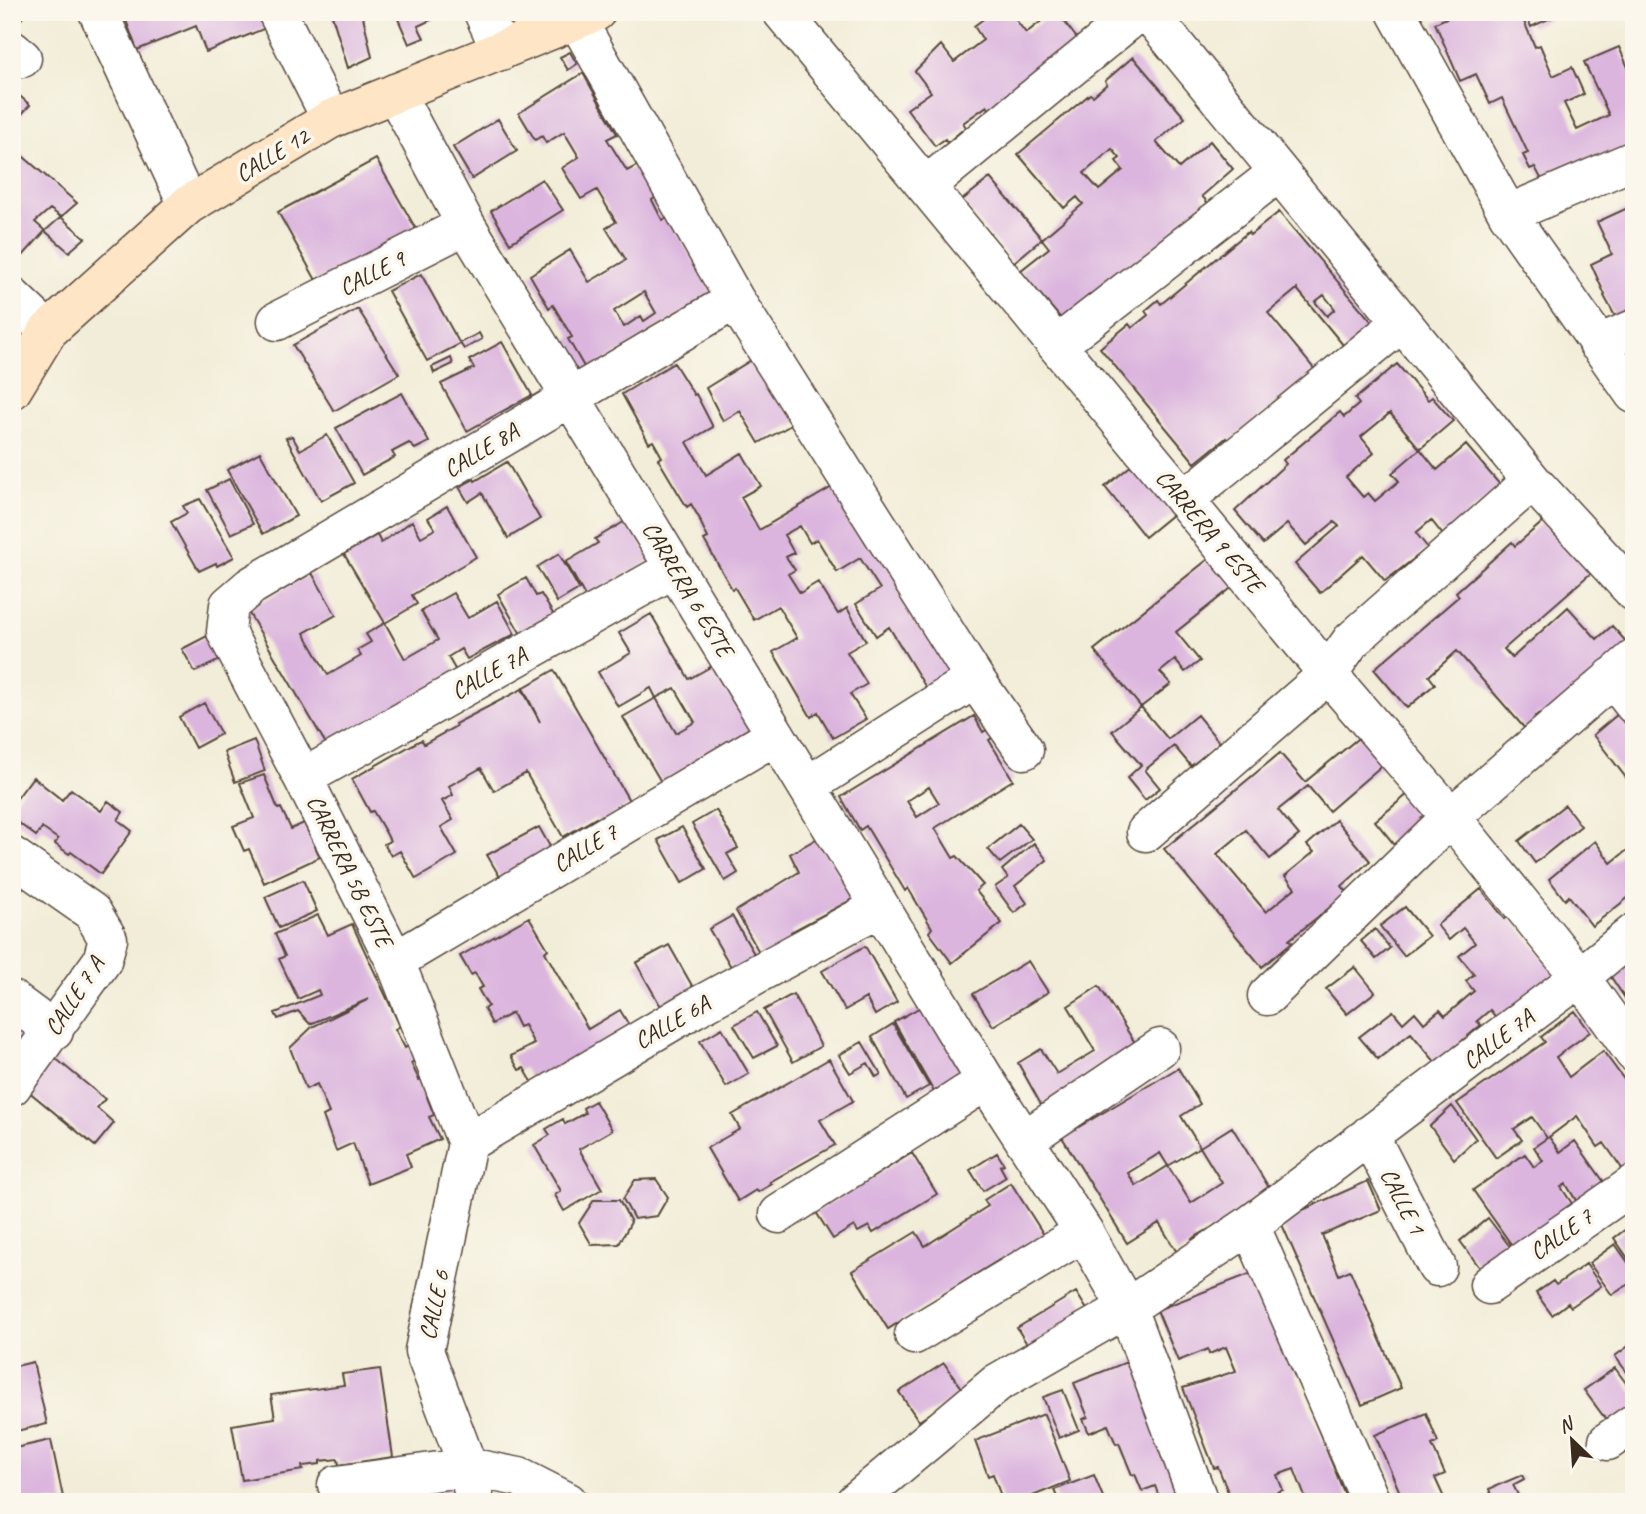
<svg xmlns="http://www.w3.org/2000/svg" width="1646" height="1514" viewBox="0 0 1646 1514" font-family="Caveat,sans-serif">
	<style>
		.building { fill: #dbb5de; fill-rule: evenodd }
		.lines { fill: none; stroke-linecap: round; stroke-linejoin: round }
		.street-casing { stroke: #56473a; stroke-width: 41 }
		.secondary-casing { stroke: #56473a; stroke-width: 41 }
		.street { stroke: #fff; stroke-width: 38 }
		.secondary { stroke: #fde5c5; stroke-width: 38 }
		.labels { text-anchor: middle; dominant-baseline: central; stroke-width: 7; stroke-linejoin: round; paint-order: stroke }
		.street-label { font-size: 24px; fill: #3b2a1e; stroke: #fbf7ec }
	</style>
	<rect width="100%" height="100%" fill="#fbf7ec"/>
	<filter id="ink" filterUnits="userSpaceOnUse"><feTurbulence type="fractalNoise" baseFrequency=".0143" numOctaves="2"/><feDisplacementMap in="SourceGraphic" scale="14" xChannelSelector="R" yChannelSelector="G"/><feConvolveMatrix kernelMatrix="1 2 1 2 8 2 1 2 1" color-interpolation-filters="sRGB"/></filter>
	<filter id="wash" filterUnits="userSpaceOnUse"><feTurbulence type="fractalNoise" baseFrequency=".00686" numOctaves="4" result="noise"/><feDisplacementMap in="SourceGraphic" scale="28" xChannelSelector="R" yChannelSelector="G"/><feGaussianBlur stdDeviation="1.57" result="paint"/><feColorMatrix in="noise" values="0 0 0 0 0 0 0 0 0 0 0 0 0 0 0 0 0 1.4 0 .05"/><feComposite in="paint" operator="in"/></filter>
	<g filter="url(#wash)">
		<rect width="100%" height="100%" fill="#f2edd8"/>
		<g id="blocks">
			<path class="building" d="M12,12H27L12,30Z
				M123,12H260L266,28L206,52L196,26L137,50Z
				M331,12H362L372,57L348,68Z
				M395,12H430L433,19L418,26L424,38L409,44Z
				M993,12H1010L1026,33L1053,12H1057L1079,41L990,110L987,106L963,123L966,127L947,143L945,139L935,146L907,109L931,92L915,71L941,45L954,62L983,40L974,26Z
				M1460,12H1564L1531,27L1526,15L1522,17L1535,47L1540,45L1553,76L1572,67L1584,94L1564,103L1577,130L1609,115L1584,62L1619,47L1634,81V145L1545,186L1535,167L1530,169L1523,155L1528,153L1502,98L1490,104L1476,74L1460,81L1435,23Z
				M570,52L577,64L568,70L560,57Z
				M1133,57L1185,118L1156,142L1179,168L1210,141L1233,169L1202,196L1208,203L1063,321L1020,271L1049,248L1042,239L1083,204L1077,197L1064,208L1018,154L1090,94L1093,96L1107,84L1105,81ZM1112,149L1120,158L1116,161L1123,170L1099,190L1084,173Z
				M583,73L617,134L607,139L627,171L638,165L656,197L652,200L660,216L663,220L668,217L713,294L587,372L568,339L572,337L553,305L549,308L530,275L570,250L589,282L626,260L606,228L616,222L597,190L581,199L562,168L579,157L564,132L546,143L542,136L535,140L519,113ZM644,292L656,313L644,321L641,316L624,327L614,311Z
				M12,89L30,105L12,125Z
				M498,119L517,151L472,179L453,147Z
				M17,151L77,203L61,217L50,209L35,222L45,231L61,217L85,238L69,252L45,231L12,268V155Z
				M376,159L416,229L317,282L278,212Z
				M990,178L1042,239L1013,263L961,201Z
				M542,179L563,210L510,243L491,211Z
				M1634,205V322L1620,325L1604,296L1605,295L1591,264L1612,254L1597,222Z
				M1279,212L1377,328L1348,351L1297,289L1268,313L1316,371L1229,442L1226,438L1195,463L1100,348L1129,324L1132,328L1148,315L1145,311L1158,300L1161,304L1248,232L1250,235ZM1324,295L1335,309L1327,316L1315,302Z
				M421,274L460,344L427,361L388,291Z
				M358,309L399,374L334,411L293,345Z
				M479,333L482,339L464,349L460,343Z
				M502,342L532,395L467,431L441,384L474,368L469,360Z
				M761,354L800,420L759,443L740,411L723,421L706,388Z
				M451,358L453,364L434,373L432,367Z
				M674,363L694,395L696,394L713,427L687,442L706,475L742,453L761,486L741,497L759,530L839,483L956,675L928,691L889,627L876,636L856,604L880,589L860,558L837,572L817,539L810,543L800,526L784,535L794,553L786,557L795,570L788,574L800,593L818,582L838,614L847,608L866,641L847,652L867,684L850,694L866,719L833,738L818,712L811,717L773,652L797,638L778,606L754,620L735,588L732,589L704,540L708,538L700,521H701L691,504L687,507L677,491L658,459L662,457L653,441L649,443L622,394Z
				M1397,364L1428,400L1432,397L1453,421L1420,449L1437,470L1466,445L1501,486L1443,535L1431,520L1416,533L1428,548L1385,581L1363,555L1320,593L1295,564L1339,526L1334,522L1306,545L1287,524L1263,544L1235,511L1286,464L1283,460L1340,412L1344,417L1359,404L1355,399ZM1390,413L1420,449L1392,473L1399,481L1375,501L1368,493L1363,497L1346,477L1374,453L1361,437Z
				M402,393L429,442L415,449L409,443L392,452L395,457L362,475L336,428Z
				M327,435L354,483L321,501L286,438L292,436L300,450Z
				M260,452L296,516L263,534L227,470Z
				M507,462L540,519L508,538L482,493L468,502L459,487L474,479L475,481Z
				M1133,464L1173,514L1145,537L1105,487Z
				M229,479L253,524L231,534L207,490Z
				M200,499L234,557L217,566L216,563L199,571L171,522L187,513L183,506Z
				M447,506L476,557L412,595L417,604L385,623L344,554L377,535L381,543L412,521L421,537L435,529L428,518Z
				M627,520L651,560L586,598L566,562L598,543L595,539Z
				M1545,520L1591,573L1504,649L1512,658L1568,607L1597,639L1612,626L1630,646L1543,717L1540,713L1535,717L1538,721L1527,731L1457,651L1429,676L1435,684L1407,708L1374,669L1459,596L1456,592L1512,542L1515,546Z
				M559,554L579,589L557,602L537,567Z
				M1211,557L1235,585L1176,632L1200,661L1185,672L1175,660L1160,672L1171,684L1141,707L1168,739L1197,715L1220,743L1191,766L1174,746L1145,770L1160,788L1145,800L1127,778L1141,765L1112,731L1141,707L1094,650Z
				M312,573L336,615L304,633L328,675L361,656L357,650L371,642L366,634L385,623L405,659L438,640L421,611L453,593L468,618L497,601L515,634L467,659L461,649L448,657L456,671L329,749L247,610Z
				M526,578L536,596L541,594L555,617L522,636L498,594Z
				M651,614L689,679L721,661L761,730L661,782L623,717L656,698L676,733L695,722L675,688L656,698L651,688L618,707L598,672L631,653L619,633Z
				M207,636L220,660L195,672L182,649Z
				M554,670L631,804L598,823L596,818L563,837L526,773L494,791L481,768L449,786L453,795L442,801L453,820L441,827L457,855L416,879L400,851L391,856L384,844L390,841L386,833L373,811L370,812L352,779L419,741L422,740L424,744L456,726L455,724L522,689L540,722L523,688Z
				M204,703L221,734L195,748L179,717Z
				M1618,714L1634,734V788L1593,735Z
				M974,716L983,732L988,729L993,737L989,740L1013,780L935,828L953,858L957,856L983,885L976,891L1002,923L952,963L929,932L932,928L908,888L905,891L866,826L860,830L841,797ZM929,787L939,803L917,817L907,801Z
				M1362,735L1386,762L1329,811L1308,786L1278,810L1299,835L1270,859L1246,830L1217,854L1266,912L1295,888L1285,876L1314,852L1307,845L1336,820L1370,861L1342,886L1348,893L1289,940L1292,942L1262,967L1164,849L1280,753L1305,782Z
				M254,740L265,771L235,782L224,752Z
				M264,775L278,809L281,808L291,829L304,823L320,857L264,883L249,849L244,851L233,826L254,818L240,783Z
				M33,777L62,800L71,789L101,811L108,801L123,812L118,820L132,831L101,874L71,852L69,854L55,844L58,839L42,828L36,836L12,818V805Z
				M1408,794L1431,822L1398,849L1375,821Z
				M1565,805L1581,826L1535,863L1519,841Z
				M716,810L738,848L727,854L738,873L725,881L692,824Z
				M1019,824L1032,839L1000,863L988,849Z
				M539,827L552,850L501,879L487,855Z
				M682,827L706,869L682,883L658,840Z
				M818,838L853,899L791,932L797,943L764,961L736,911L799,872L790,854Z
				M1595,841L1611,863L1631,847L1634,850V893L1592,926L1569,896L1565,900L1549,879Z
				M1034,843L1047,860L1015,886L1027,903L1014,913L995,887L1008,878L1002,870Z
				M303,880L317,911L279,928L265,897Z
				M1481,889L1505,919L1509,915L1555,973L1498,1020L1490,1010L1477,1021L1481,1025L1436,1063L1411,1033L1378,1059L1359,1037L1393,1011L1403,1023L1415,1012L1424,1023L1440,1010L1445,1016L1474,991L1466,981L1474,974L1459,956L1475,943L1463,928L1449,940L1437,925Z
				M1405,907L1429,936L1404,956L1380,926Z
				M318,915L328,935L352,924L400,1026L395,1029L405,1048L409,1046L416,1060L411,1063L419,1080L424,1078L432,1094L427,1097L434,1115L429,1117L440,1139L406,1154L411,1167L368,1184L353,1143L336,1151L323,1116L329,1113L317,1084L306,1089L290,1048L312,1027L369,999L310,1024L298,1011L278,1019L275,1013L320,995L318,990L298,999L279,959L285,956L275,934Z
				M732,916L757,959L734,972L709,929Z
				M529,917L548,949L545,952L588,1029L620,1010L635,1035L535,1087L524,1068L519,1070L511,1056L534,1044L524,1025L519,1027L512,1013L492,1024L484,1009L488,1006L478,989L483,987L475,973L471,975L460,956Z
				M1375,929L1390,948L1376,959L1361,941Z
				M669,945L699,998L667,1017L636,963Z
				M865,946L897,1002L875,1015L866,998L845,1010L822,971Z
				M1634,955V992L1625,998L1609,974Z
				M1028,961L1048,992L993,1026L973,994Z
				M1355,967L1375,992L1347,1014L1326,989Z
				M1099,986L1142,1054L1044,1110L1018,1063L1041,1049L1057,1074L1095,1051L1068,1006Z
				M793,994L821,1046L793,1062L764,1010Z
				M926,1004L967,1073L934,1092L894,1022Z
				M1575,1011L1590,1032L1556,1057L1569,1077L1603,1051L1634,1093V1168L1626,1174L1604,1143L1598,1147L1577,1116L1549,1137L1560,1152L1575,1141L1604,1182L1577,1202L1566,1184L1561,1187L1573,1205L1513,1247L1473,1190L1525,1154L1534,1167L1543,1161L1534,1147L1547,1138L1532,1117L1514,1129L1522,1140L1496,1158L1457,1103L1545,1042L1541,1037Z
				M757,1012L777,1046L754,1058L734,1025Z
				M12,1018L28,1031L12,1054Z
				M893,1024L929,1086L906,1099L872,1037Z
				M722,1028L749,1074L726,1087L700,1041Z
				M862,1042L881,1074L876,1077L868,1063L850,1073L839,1055Z
				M43,1048L105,1099L97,1108L114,1123L95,1146L16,1081Z
				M829,1059L853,1101L820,1120L835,1145L770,1182L772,1184L758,1192L756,1190L738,1201L707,1148L740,1129L732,1115Z
				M1178,1068L1200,1104L1181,1116L1200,1147L1168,1166L1160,1153L1128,1173L1136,1186L1168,1166L1191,1203L1222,1183L1200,1147L1232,1127L1271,1191L1210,1235L1207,1230L1192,1239L1196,1243L1178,1254L1159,1223L1127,1243L1062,1137Z
				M595,1101L612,1130L579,1149L602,1189L564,1211L555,1195L561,1191L534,1145L550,1135L546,1129L563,1119L565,1124L585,1113L583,1108Z
				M1452,1106L1476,1139L1454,1159L1430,1126Z
				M912,1153L937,1194L873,1233L869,1226L858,1232L854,1226L833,1239L816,1212Z
				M997,1153L1004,1164L1000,1166L1006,1177L983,1191L970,1170Z
				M656,1179L668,1197L657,1216L634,1219L623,1199L635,1180Z
				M1368,1181L1381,1210L1322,1235L1339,1275L1350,1270L1401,1388L1362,1405L1280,1220Z
				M1011,1183L1044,1235L1003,1266L999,1260L888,1329L852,1271L916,1232L925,1246L988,1206L984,1200Z
				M594,1200H619L631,1222L619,1244L592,1245L579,1223Z
				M1488,1218L1511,1248L1483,1272L1460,1241Z
				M1634,1223V1267L1614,1238Z
				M1615,1244L1634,1271V1281L1612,1295L1589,1263Z
				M1586,1264L1601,1286L1571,1307L1568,1303L1552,1315L1536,1293L1553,1281L1556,1285Z
				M1257,1271L1296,1376L1348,1502H1300L1299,1499L1305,1497L1294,1469L1277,1475L1283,1490L1270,1495L1273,1502H1232L1218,1467L1214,1468L1183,1388L1236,1371L1226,1347L1209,1354L1208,1349L1178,1361L1157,1310Z
				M1076,1292L1096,1324L1037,1360L1017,1328Z
				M1634,1342V1382L1615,1356Z
				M1139,1357L1190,1502H1161L1155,1486L1142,1491L1135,1474L1132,1475L1119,1443L1116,1444L1108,1425L1089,1433L1083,1419L1088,1417L1074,1383Z
				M33,1362L47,1424L12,1432V1367Z
				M944,1363L964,1391L919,1421L899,1392Z
				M1615,1368L1634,1394V1407L1610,1425L1584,1390Z
				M380,1369L393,1457L339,1465L338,1459L320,1461V1464L302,1466L303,1470L242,1480L232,1425L275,1418L271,1395L344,1385L342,1374Z
				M1063,1390L1079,1430L1059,1438L1043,1397Z
				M1426,1413L1438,1442L1432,1445L1445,1474L1435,1478L1446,1502H1404L1375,1435Z
				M1044,1414L1070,1481L1018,1502H1003L993,1474L988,1476L975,1441Z
				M51,1440L64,1502H12V1441L15,1448Z
				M1094,1475L1105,1502H1059L1054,1490Z
				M1522,1475L1524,1479L1513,1485L1520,1499L1514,1502H1494L1489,1489Z
				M458,1483L462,1502H376L383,1499Z"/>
		</g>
	</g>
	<g filter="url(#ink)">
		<use href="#blocks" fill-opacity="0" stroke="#56473a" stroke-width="2"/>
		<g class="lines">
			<defs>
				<path id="street" d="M98,12L188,205
					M277,12L331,119
					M483,12L501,51
					M782,12L1328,674L1451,817L1580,977L1634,1053
					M1148,12L1532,481L1634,592
					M1396,12L1508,214L1634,394
					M577,20L735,300L975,679L1024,750
					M12,50L22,58
					M395,93L466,225L986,1081L1084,1232L1127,1308L1199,1502
					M926,186L1139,12
					M1508,214L1634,160
					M12,297L48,331
					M277,321L466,225
					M1598,344L1634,329
					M1057,345L1279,172
					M1184,500L1402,322
					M1612,677L1634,705
					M303,778L675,568
					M807,786L975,679
					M1146,832L1328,674L1351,641L1532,481
					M12,856L92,912L108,939L102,961L12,1086
					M395,961L776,735
					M1267,996L1451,817L1634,659
					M12,1000L54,1031
					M1369,1135L1437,1267
					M1024,1140L1160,1048
					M467,1143L395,961L303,778L226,632L229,605L251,586L735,300
					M467,1143L693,1009L880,907
					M467,1143L424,1351L468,1467L475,1502
					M779,1214L986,1081
					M1250,1225L1371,1502
					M1489,1285L1634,1184
					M914,1335L1084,1232
					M1608,1441L1634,1423
					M337,1485L468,1467L519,1477L568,1502
					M855,1502L997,1383L1127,1308L1250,1225L1580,977L1634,933"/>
				<path id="secondary" d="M12,390L48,331L188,205L331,119L596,12"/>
			</defs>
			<use href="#street" class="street-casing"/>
			<use href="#secondary" class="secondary-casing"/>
			<use href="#street" class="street"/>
			<use href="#secondary" class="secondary"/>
		</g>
	</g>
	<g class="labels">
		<g class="street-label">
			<text transform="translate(272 155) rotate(-31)">CALLE 12</text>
			<text transform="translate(372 273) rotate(-27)">CALLE 9</text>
			<text transform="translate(481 450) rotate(-31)">CALLE 8A</text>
			<text transform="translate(1210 531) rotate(50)">CARRERA 9 ESTE</text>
			<text transform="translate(688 589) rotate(59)">CARRERA 6 ESTE</text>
			<text transform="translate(489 673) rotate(-29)">CALLE 7A</text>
			<text transform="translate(585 848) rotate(-31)">CALLE 7</text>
			<text transform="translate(350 871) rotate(64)">CARRERA 5B ESTE</text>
			<text transform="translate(74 996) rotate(-57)">CALLE 7 A</text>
			<text transform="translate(672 1022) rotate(-30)">CALLE 6A</text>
			<text transform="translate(1498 1039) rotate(-37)">CALLE 7A</text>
			<text transform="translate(1403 1201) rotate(63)">CALLE 1</text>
			<text transform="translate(1561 1234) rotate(-35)">CALLE 7</text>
			<text transform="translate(434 1305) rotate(-78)">CALLE 6</text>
		</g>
	</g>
	<rect width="1646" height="1514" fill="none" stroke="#fbf7ec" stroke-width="42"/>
	<g transform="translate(1572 1440) rotate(335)" stroke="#fbf7ec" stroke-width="5" paint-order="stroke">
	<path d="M0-5L12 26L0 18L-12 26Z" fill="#3b2a1e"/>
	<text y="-10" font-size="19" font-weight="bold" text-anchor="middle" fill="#3b2a1e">N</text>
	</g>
</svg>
